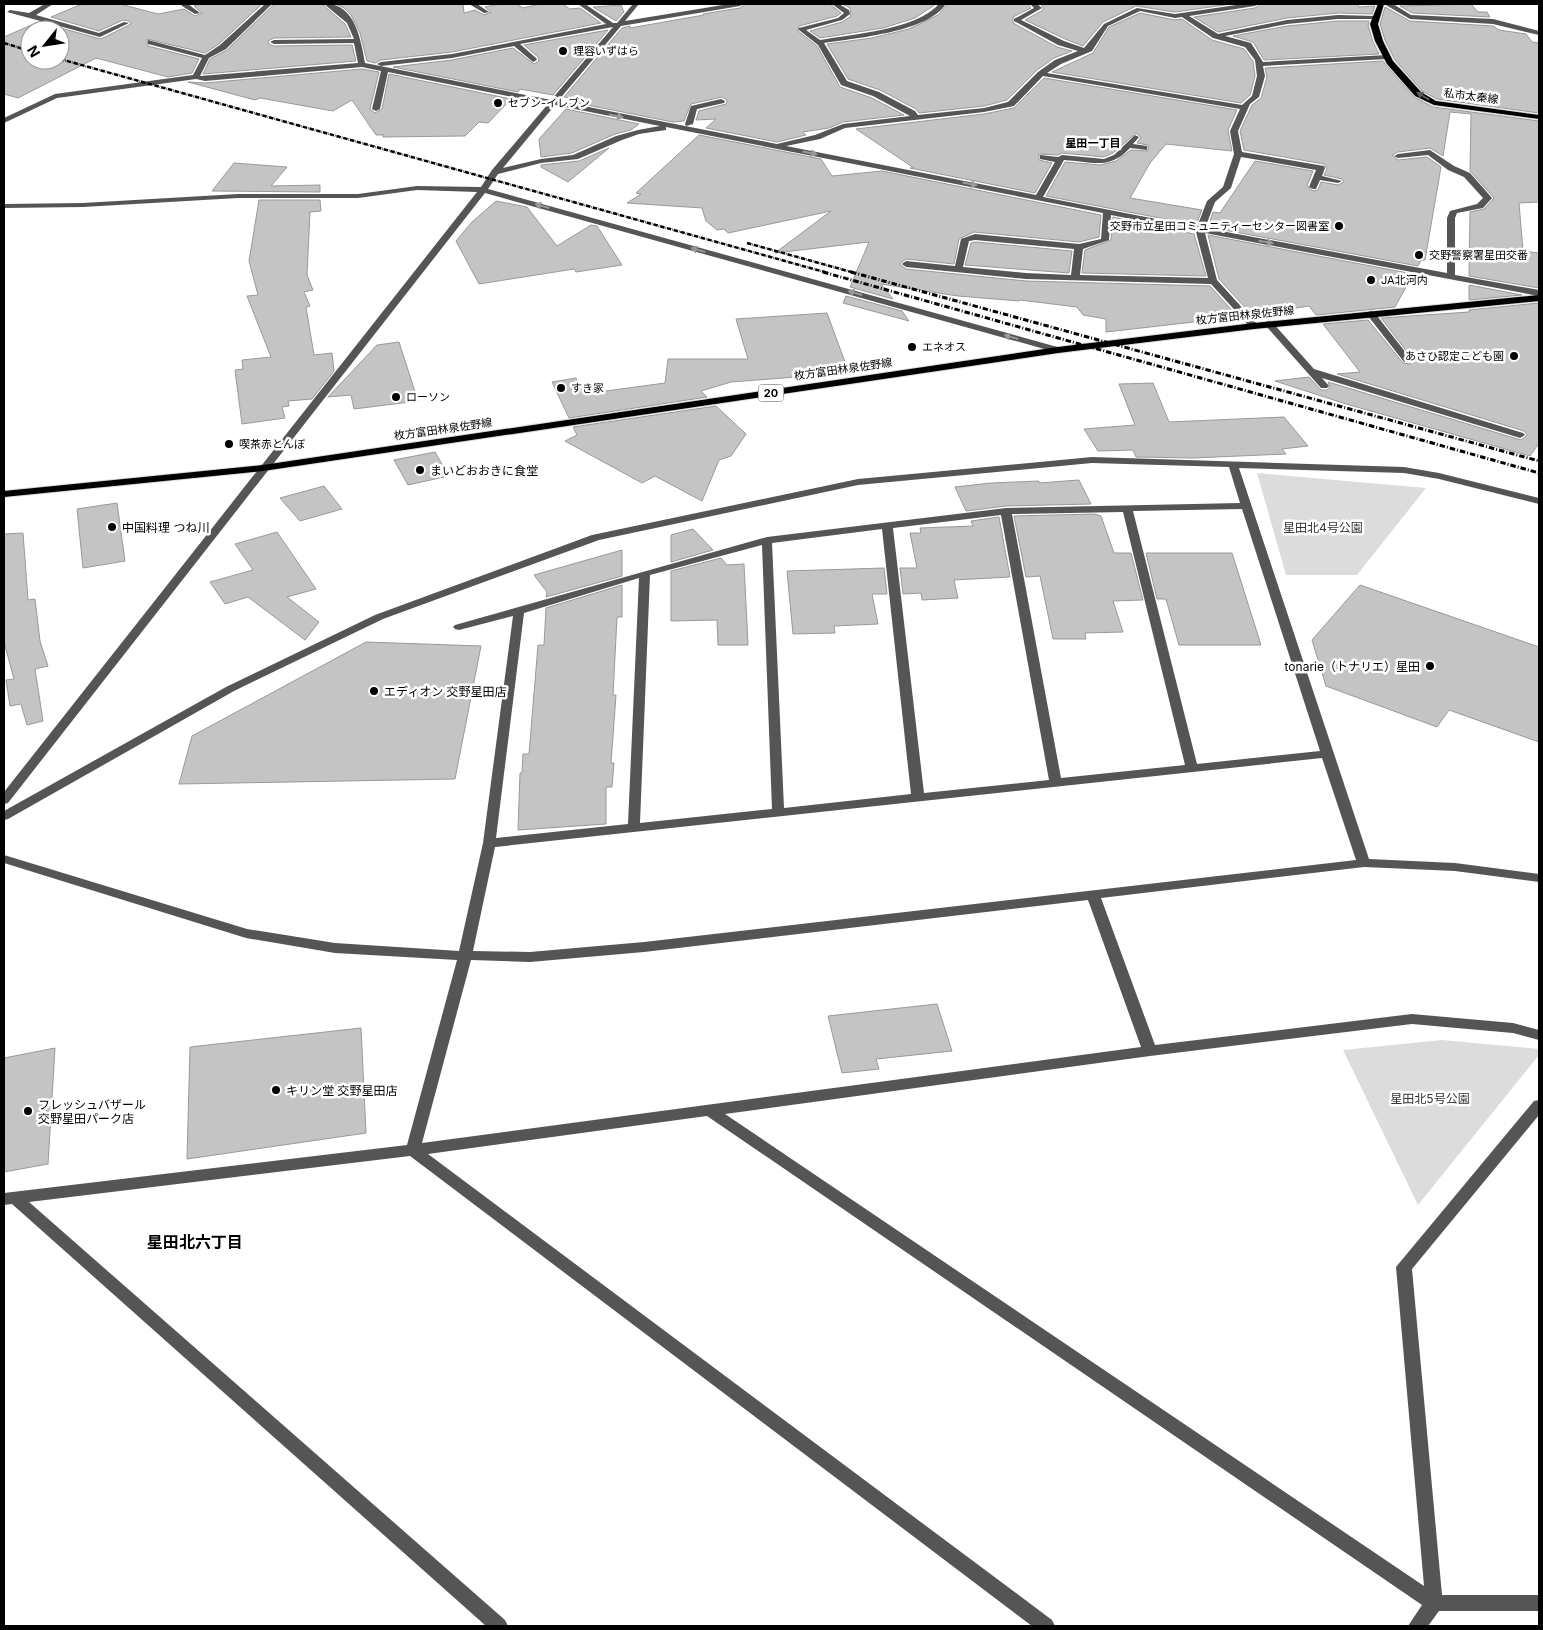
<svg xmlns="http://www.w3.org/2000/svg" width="1543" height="1630" viewBox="0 0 1543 1630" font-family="Inter,'Noto Sans JP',sans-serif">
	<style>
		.green { fill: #dcdcdc }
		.building { fill: #c4c4c4; stroke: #999; fill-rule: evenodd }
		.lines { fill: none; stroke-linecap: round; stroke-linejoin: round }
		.major-casing { stroke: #dbdbdb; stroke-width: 2 }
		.minor { fill: #555; fill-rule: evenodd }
		.major { fill: #000; fill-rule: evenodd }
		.rail-far1 { stroke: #000; stroke-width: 2.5; stroke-dasharray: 4.5 1 0.5 1; stroke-linecap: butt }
		.rail { stroke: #000; stroke-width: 3; stroke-dasharray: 5.5 2 1 2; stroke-linecap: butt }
		.oneway { fill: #595959 }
		.oneway2 { fill: #999 }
		.poi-dot { fill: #000; stroke: #fff; stroke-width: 2 }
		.labels { text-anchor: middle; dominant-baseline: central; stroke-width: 5; stroke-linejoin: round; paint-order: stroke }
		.far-poi-label { font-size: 11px; fill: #000; stroke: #fff; text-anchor: start }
		.far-street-label { font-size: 11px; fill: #000; stroke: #fff }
		.far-neighbourhood-label { font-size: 11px; font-weight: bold; fill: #000; stroke: #fff }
		.shield { fill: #fff; stroke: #4c4c4c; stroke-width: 1 }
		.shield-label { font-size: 11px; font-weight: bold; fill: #000 }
		.poi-label { font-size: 12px; fill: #000; stroke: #fff; text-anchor: start }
		.park-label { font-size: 12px; fill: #333; stroke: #fff }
		.near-neighbourhood-label { font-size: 16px; font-weight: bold; fill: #000; stroke: #fff }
	</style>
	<rect width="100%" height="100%" fill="#fff"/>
	<path class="green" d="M1257,473L1426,488L1357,575H1286Z
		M1442,1040L1539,1049V1055L1418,1205L1343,1050Z"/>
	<path class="building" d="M82,4H120L158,14L184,9L195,16L202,13L194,6L202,4H262L219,44L205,53L147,39L148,46L199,59L192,73L168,77L96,58L18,98L4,94V37L38,22L101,39L131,24L129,21L123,20L99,31L51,17ZM30,30H60V60H30Z
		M274,4H322L345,24L351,37L274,38L268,41L269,44L274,46L352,45L356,61L203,74L210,59L227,50Z
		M336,4H463L464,13L475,10L484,15L491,12L485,7L500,4H517L523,8L540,4H563L570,9L580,8L601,23L452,52L381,60L375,63L367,61L360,33L351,15L344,8Z
		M745,4H830L841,13L837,16L799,26L798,31L817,46L840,87L872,98L904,115L843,122L829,128L803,132L806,135L777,142L706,128L716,119L696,120L699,111L726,104L727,100L722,97L691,104L684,121L673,122L572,102L575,99L564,97L622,28L630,26V28L704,15L703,14L740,8Z
		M842,4H936L915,18L883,28L820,38L810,31L842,22L851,16L850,8Z
		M948,4H1028L1031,8L1013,17V23L1057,47L1072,51L1054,58L1037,70L1007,100L984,106L919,113L916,109L880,90L848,79L827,44L872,38L909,29L938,15Z
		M1040,4H1232L1175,12L1136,6L1103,22L1083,46L1065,39L1025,20L1043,10V7Z
		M1260,4H1358L1359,7L1375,6L1372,14L1338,13L1287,18L1218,32L1194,17L1255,8Z
		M1471,4L1478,12H1487L1490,17L1412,13L1400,6Z
		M621,5L624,12L616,21L593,7Z
		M1385,7L1410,21L1493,26L1499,30L1526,34L1532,42L1539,43V113L1437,99L1422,91L1395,60L1385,40L1380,24Z
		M1140,13L1175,20L1182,19L1212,40L1244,49L1253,61L1255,76L1250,95L1241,103L1052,72L1093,53L1109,27Z
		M1338,21H1369L1368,25L1373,42L1379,54L1264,60L1253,42L1233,36L1287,26Z
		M608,30L553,95L520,89L518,92L393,67L452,60L513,48L534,64L539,61L538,57L524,45Z
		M1383,61L1414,97L1433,107L1539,121V202L1519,203L1523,251L1539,253V288L1469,276L1470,212L1484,209L1494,198L1470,171L1471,114L1450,112L1443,156L1430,148L1398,152L1392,155L1398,160L1427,157L1441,167L1425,260H1421L1418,266L1208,227L1213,212L1220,213L1255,161L1313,171L1307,186L1313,191L1318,190L1321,182L1338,185L1344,182L1342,179L1324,175L1327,169L1324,164L1244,150L1240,131L1252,105L1261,98L1267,77L1265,68Z
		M362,69L379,72L370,109L375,113L382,109L389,74L511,99L488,123L479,122L465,136L383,137L384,135H376L352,100L333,111L260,98L255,100L188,82L205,83Z
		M1044,78L1237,110L1228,130L1232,151L1166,144L1150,163L1130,198L1202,210L1196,225L1046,196L1065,162L1100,165L1116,161L1131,150L1148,151V145L1137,143L1141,137L1136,133L1113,153L1104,157L1062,153L1058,155L1039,154V160L1052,163L1035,193L910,168H914L856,129L984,114L1014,108Z
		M566,109L639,124L631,130L615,134L572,153L541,157L539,139Z
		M699,135L821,159L832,176L882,171L1101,215L1099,237L1079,242L974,232L959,239L954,264L906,259L900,264L906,269L1026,281L1210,286L1238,317L1106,332V319L1083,315L1077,307L1020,300L1019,301L958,296L881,284L893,299L850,287L869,242L775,253L831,211L728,233L724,229L717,230L706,221L702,208L627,203L641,194L636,193Z
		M609,148L568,182L541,167V165L579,161Z
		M234,163L287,167L271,186L320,185V192L212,191Z
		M259,200H320L321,211L310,212L307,275L313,290L304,292L310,306L306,307L314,355L332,353L334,371L312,399L288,401L289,406L282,407L285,418L242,424L235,370L243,369L242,360L271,357L247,296L258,295L249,261Z
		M496,201L527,207L557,246L591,225L597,226L622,265L576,272L574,269L479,284L456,241L472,222Z
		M1113,217L1194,234L1206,276L1082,273L1085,250L1111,240Z
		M1208,235L1413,274L1395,307L1316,315L1309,306L1252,315L1219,279Z
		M975,242L1072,251L1069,273L965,265L971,243Z
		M1469,285L1522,295L1469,300Z
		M846,296L902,311L909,321L843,303Z
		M1539,303V443L1530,456L1346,404L1275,381L1309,377L1321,390H1327L1330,387L1328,382L1521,440L1527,435L1524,431L1337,374L1360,372L1323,324L1368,320L1403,363L1410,364L1411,357L1381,318L1469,312V310Z
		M827,313L849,373L731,382L701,391L707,397L569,418L552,382L576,378L584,394L665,383L668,359H748L736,319Z
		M399,342L418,401L354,409L351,395L328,397L377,345Z
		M1153,383L1169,422L1284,417L1308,446L1282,449L1286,454L1193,458L1136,457L1133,450L1098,451L1084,429L1135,425L1119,384Z
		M716,406L746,434L731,456L719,460L702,501L655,476L642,483L565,441L577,435L573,427Z
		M435,452L449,476L408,485L394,460Z
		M1079,480L1091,504L1006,506L966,511L955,487L991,483L1039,481V483Z
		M324,486L342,509L300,521L280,498Z
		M117,503L125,561L83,568L77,509Z
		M1095,514L1101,516L1114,553H1131L1143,600L1113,601L1123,632L1085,633L1086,639H1053L1040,576L1026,577L1014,516Z
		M999,517L1010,577L954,580L958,598L922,600L921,593L903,594L900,568H917L910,533H921L920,528L973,526L971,521Z
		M693,529L713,550L671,562V535Z
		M277,532L316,589L287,597L319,622L305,640L248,597L225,604L210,582L253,570L235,544Z
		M23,533L28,600L35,599L40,641L48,666L35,669L43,721L27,725L21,704L10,706L6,680L14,679L4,642V534Z
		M622,550V576L546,597L547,592L534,575Z
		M1146,553H1232L1261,645H1179L1166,599H1157Z
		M721,558L727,565L744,564L748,645H718L717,620L671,621V571Z
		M884,568L887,594H872L878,624L834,626L835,633L793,634L787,571Z
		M622,585V617H617L613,695H616L611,763H614L612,787H606V824L518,830L520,773H522L523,754H529L538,645H544L546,608Z
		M1360,585L1539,647V742L1449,710L1437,727L1326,686L1312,640Z
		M366,642L481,646L455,779L179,784L192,736Z
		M937,1004L952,1051L876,1059L879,1069L842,1073L828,1016Z
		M361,1028L366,1133L187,1159L190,1047Z
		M55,1048L48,1164L4,1172V1058Z"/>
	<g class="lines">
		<defs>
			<path id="major" d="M1378,4H1384L1378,24L1383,41L1393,61L1421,92L1436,101L1539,115V119L1434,105L1415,96L1387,64L1375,41L1370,24Z
				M1539,295V301L1254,329L1058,353L263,471L4,497V491L263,465L1058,347L1254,323Z"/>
		</defs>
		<use href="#major" class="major-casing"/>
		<path class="minor" d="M45,4H53L36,15L99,33L124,22L129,23L100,37L7,12L10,10L29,13Z
			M181,4H188L200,13L195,14L182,6Z
			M265,4H272L226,49L209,58L200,76L358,63L354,43L274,44L270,42L274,40L354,39L347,23L324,4C355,2 361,40 365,63L551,100L613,27L520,44L536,58L537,60L533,62L514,46L452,58L381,66L377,64L381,62L452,54L606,24L578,4H585L613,23H617L633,4H639L625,21L729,4H743L740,6L621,26L558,101L777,144L815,135L843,124L910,116L873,96L841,85L818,45L799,30V28L838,18L844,13L832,4H839L849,10L850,14L842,20L806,30L820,40C853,34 916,30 939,4H946C928,32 856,38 824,43L847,81L879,92L915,111L918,115L984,108L1008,102L1038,72L1055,60L1078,51L1058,45L1014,21V19L1034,8L1030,4H1037L1042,8L1021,20L1064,41L1084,48L1104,24L1137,8L1175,14L1243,4H1258L1255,6L1189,16L1218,34L1287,20L1338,15L1375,16L1378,18L1377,19H1338L1287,24L1225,36L1251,43L1263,62L1387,55L1391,57L1387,59L1263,66L1265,76L1259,97L1250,104L1238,131L1242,152L1324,166L1325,168L1322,176L1342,181L1338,183L1320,180L1316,189H1313L1309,187L1316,170L1241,157L1231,188L1215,202L1205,228L1447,273V218L1450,211L1477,204L1483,198L1464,177L1448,170L1428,155L1398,158L1394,156L1398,154L1430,150L1454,166L1470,173L1492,198L1483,208L1457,213L1455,218V275L1539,290V296L1205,233L1217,280L1257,324L1259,326L1254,329L1251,328L1211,284L1026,279L906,267L902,264L906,261L955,266L961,239L975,234L1079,244L1101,239L1103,213L666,127V130L639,134L622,140L578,159L541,163L498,174L488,189L1061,348L1063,350L1061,352H1055L485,193L8,803L4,804V792L477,192L417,190L358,198H238L83,207L4,208V204L83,203L238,194H358L417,186L481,187L492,170L548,104L388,72L380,109L376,111L372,109L381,71L362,67L205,81L196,79L57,98L4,123V118L55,94L193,75L202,58L148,44V40L205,55L220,45ZM1140,11L1175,18L1182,17L1213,38L1245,47L1255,60L1257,76L1252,96L1242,105L1047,73L1061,64L1092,51L1108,26ZM1043,76L1240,109L1230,131L1234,154L1223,187L1207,201L1197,227L1043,197L1064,160C1092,162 1110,170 1130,148L1147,150V146L1133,144L1139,137L1135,135L1114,155L1104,159L1062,155L1058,157L1040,155V159L1055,162L1036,195L786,146L820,139L845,128L984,112L1014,106ZM555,105L660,126L638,130L616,136L573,155L541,159L503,168ZM1111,215L1196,232L1208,278L1080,275L1083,249L1109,240ZM975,240L1074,249L1071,275L1026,273L963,267L969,241Z
			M469,4H477L489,12L484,13Z
			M1384,4H1393L1411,15L1493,19L1539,31V35L1493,24L1410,19Z
			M721,99L725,101L724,103L697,109L693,124L686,126L685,124L691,106Z
			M1371,311L1374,312L1410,358V362H1404L1368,316V312Z
			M1269,321L1272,322L1314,369L1523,433L1525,435L1520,438L1517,437L1322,378L1329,386L1327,388H1321L1266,326V322Z
			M1092,457L1404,467L1439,473L1539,498V504L1439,479L1404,473L1239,468L1369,859L1455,863L1539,874V882L1455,871L1364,867L1101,898L1155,1045L1412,1014L1513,1023L1539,1030V1040L1513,1033L1412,1024L1150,1056L725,1114L1424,1586L1396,1267L1534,1101L1539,1100V1115L1412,1269L1442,1595H1539V1611H1439L1428,1626H1408L1422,1605L707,1116L428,1154L1052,1620L1055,1626H1032L410,1156L29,1202L505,1620L508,1626H486L12,1204L4,1205V1193L407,1145L457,960L335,953L246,938L4,863V855L247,929L335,943L459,951L483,843L513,616L459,630L455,629L453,627L455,625L767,537L1006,508L1240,503L1229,467L1092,463L858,485L599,540L383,619L234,691L8,819L4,820V811L226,687L375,615L592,535L858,479ZM1242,509L1320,751L1197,764L1133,511ZM1123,512L1185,765L1061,778L1012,514ZM1001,515L1049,780L924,793L893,528ZM882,529L911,794L784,808L772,543ZM762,545L772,809L640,823L650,575ZM639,578L628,824L496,838L524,613ZM1322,758L1356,860L644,942L530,952L473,951L495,847ZM1088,900L1141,1047L422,1143L471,960L530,962L644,952Z"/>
		<use href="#major" class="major"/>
		<path class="rail-far1" d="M4,43L30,51
			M60,59L828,273
			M747,243L855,273"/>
		<path class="rail" d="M823,272L1539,473
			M851,272L1539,461"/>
	</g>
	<defs><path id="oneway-solid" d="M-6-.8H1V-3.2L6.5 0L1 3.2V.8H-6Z" transform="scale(1.25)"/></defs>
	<use class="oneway" href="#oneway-solid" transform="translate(1423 96) rotate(-149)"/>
	<g class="oneway2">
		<use href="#oneway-solid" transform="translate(616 116) rotate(11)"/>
		<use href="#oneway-solid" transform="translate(810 153) rotate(11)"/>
		<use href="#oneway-solid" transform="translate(970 184) rotate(11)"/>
		<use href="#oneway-solid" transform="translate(542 206) rotate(-164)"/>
		<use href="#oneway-solid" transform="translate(1266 242) rotate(10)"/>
		<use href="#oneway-solid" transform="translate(698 250) rotate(-164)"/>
		<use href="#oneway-solid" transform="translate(855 293) rotate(-164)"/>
		<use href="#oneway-solid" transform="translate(1011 337) rotate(-164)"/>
	</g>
	<g class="poi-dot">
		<circle cx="563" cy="51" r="5"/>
		<circle cx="498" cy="103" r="5"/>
		<circle cx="1339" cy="226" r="5"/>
		<circle cx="1419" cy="255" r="5"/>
		<circle cx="1371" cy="280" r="5"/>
		<circle cx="912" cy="347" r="5"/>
		<circle cx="1514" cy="356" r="5"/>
		<circle cx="561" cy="388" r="5"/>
		<circle cx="396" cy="397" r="5"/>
		<circle cx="229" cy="444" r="5"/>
		<circle cx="420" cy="470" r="5"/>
		<circle cx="112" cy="527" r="5"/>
		<circle cx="1430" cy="666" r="5"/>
		<circle cx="374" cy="691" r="5"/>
		<circle cx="276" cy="1090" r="5"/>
		<circle cx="28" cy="1111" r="5"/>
	</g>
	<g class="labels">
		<g class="far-poi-label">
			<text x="573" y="51">理容いずはら</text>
			<text x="508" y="103">セブン-イレブン</text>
			<text x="1329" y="226" text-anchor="end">交野市立星田コミュニティーセンター図書室</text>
			<text x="1429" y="255">交野警察署星田交番</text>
			<text x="1381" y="280">JA北河内</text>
			<text x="922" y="347">エネオス</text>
			<text x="1504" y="356" text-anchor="end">あさひ認定こども園</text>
			<text x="571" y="388">すき家</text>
			<text x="406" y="397">ローソン</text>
			<text x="239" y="444">喫茶赤とんぼ</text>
		</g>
		<g class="far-street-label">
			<text transform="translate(1471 96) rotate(7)">私市太秦線</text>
			<text transform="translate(1245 315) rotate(-6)">枚方富田林泉佐野線</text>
			<text transform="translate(843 369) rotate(-8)">枚方富田林泉佐野線</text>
			<text transform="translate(443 429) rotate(-8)">枚方富田林泉佐野線</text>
		</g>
		<g class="far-neighbourhood-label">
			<text x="1093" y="143">星田一丁目</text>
		</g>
		<rect class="shield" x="758.5" y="384.5" width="25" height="17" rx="4"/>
		<g class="shield-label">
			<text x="771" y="393">20</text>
		</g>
		<g class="poi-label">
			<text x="430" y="470">まいどおおきに食堂</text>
			<text x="122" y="527">中国料理 つね川</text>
			<text x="1420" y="666" text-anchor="end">tonarie（トナリエ）星田</text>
			<text x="384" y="691">エディオン 交野星田店</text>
			<text x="286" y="1090">キリン堂 交野星田店</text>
			<text x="38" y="1104">フレッシュバザール<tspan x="38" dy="14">交野星田パーク店</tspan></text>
		</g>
		<g class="park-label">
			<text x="1323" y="527">星田北4号公園</text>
			<text x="1430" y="1098">星田北5号公園</text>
		</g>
		<g class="near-neighbourhood-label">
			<text x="195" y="1242">星田北六丁目</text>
		</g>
	</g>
	<rect width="1543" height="1630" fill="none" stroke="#000000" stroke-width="10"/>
	<g transform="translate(45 45) rotate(240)"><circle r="24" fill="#ffffff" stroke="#999999"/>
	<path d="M0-4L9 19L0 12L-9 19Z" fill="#000000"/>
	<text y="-8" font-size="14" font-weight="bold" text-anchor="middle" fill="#000000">N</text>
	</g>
</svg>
